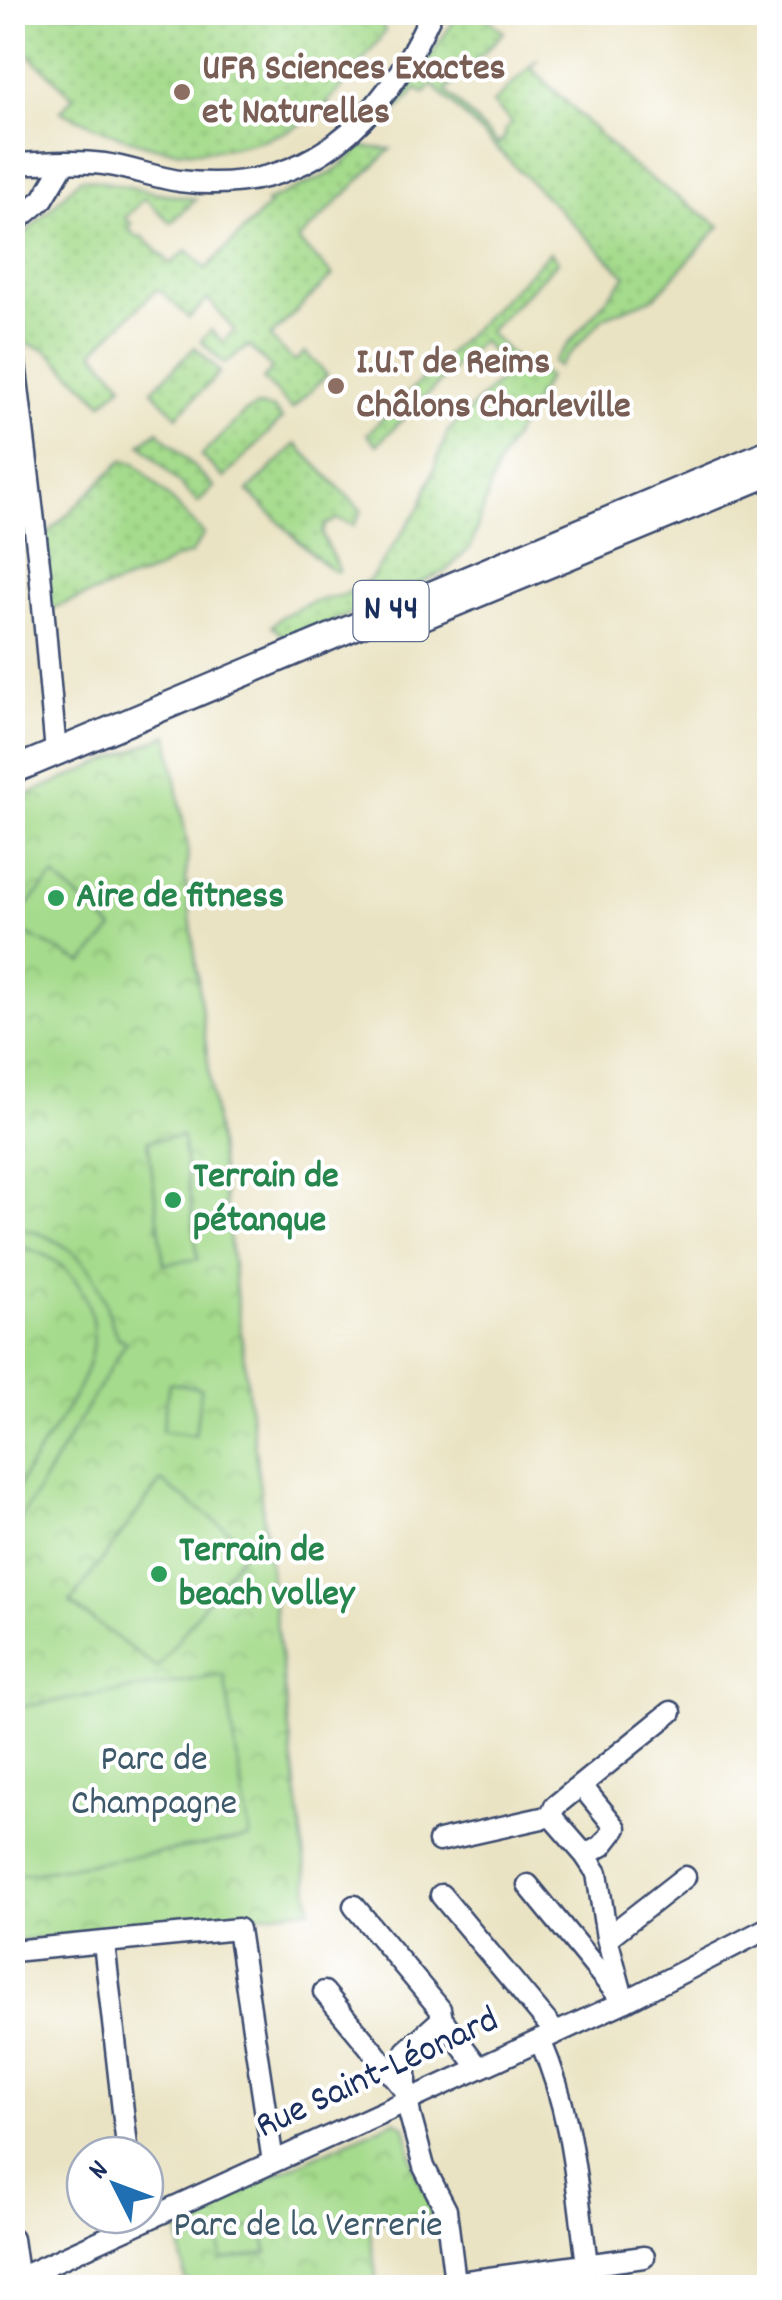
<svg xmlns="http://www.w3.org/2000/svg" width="782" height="2300" viewBox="0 0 782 2300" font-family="Dekko,sans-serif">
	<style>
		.grass { fill: url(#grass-dots); stroke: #608575; stroke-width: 2.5 }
		.park { fill: url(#park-crowns); stroke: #608575; stroke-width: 2.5 }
		.pitch { fill: #a5db8c; stroke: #608575; stroke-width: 2.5 }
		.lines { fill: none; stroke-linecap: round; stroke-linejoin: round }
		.minor-casing { stroke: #3a4a6d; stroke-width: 25 }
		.major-casing { stroke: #3a4a6d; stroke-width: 30 }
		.minor { stroke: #fff; stroke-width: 20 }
		.major { stroke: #fff; stroke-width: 25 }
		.education-dot { fill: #8d6e63; stroke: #fff; stroke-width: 4 }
		.leisure-dot { fill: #2e9e5b; stroke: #fff; stroke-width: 4 }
		.labels { text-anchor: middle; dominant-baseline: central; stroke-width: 8; stroke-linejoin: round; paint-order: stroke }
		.shield { fill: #fff; stroke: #5f6d8e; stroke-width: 2.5 }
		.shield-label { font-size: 35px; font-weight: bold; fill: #1b2f5e }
		.education-label { font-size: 38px; font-weight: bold; fill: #785e54; stroke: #fff; text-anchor: start }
		.leisure-label { font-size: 38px; font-weight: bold; fill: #27864d; stroke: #fff; text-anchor: start }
		.park-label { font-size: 38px; fill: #3e5a6a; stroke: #fff }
		.street-label { font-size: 38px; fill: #1b2f5e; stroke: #fff }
	</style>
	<defs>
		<pattern id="grass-dots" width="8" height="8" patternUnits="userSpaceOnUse" patternTransform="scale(2.5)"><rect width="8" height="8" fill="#a5db8c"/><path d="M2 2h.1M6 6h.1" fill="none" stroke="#8dbc7b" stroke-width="1.8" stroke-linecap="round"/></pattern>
		<pattern id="park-crowns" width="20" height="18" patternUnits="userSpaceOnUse" patternTransform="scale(2.5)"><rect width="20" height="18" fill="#a5db8c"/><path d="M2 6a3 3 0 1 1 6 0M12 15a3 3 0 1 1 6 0" fill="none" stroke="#8dbc7b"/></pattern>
	</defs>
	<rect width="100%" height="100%" fill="#fff"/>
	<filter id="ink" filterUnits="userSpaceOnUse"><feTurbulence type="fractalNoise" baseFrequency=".01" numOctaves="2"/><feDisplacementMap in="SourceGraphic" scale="20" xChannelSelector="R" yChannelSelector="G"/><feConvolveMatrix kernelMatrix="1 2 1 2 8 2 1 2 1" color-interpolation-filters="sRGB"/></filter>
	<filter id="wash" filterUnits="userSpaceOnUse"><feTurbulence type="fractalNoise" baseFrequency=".0048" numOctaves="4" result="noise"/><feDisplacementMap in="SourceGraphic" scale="40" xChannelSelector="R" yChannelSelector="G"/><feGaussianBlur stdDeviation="2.25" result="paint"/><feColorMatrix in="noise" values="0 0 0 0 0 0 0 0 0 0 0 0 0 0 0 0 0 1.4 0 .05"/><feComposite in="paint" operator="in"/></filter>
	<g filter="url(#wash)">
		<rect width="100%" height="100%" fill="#eae3c3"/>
		<path class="grass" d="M12,13H380L385,32L342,88L327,102L330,106C287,140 209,160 155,147C122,139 92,125 61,111L73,97L13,39Z
			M459,13H481L504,32L446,91L498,144L506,136L504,131L512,123L493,103L538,59L531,68L632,166L720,226L655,297L604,317L558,367L553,362L626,276L433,85L424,94L417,89L386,122Z
			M362,147L391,149L298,241L333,275L270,337L294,362L305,352L327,375L292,409L263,379L272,369L249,346L224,364L201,341L211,330L223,342L234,330L208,299L189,318L162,292L156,290L94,351L123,384L103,403L46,350L25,343L14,245L81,178C120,184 157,194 196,199L171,223L145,198L125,218L132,224L128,229L138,238L142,236L171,264L187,250L206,269L269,205L266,202L332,173Z
			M550,252L558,261L488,332L533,376L544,373L548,377L497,466L471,547L445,572L298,637H284L272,626L282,616L312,602L343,595L370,580L420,507L448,431L510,370L481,341L377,445L367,434Z
			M195,347L220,372L177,416L152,390Z
			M258,406L274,409L282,419L224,478L201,456L245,412Z
			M158,431L214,487L198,503L141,444Z
			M296,444L362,511L354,525L337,519L325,525L322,534L339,571L335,572L314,556L248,491Z
			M123,460L135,463L204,534L191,554L174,559L157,570L42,612L40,572L51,562L37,544Z"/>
		<path class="park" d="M168,735L188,848L186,881L311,1909L13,1942L12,801Z
			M395,2120L405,2126L416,2173L436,2214L369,2223L377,2283L344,2288L186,2287L177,2219Z"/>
		<path class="pitch" d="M54,876L113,929L83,963L13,927V921Z
			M182,1136L198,1259L164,1264L148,1141Z
			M13,1228C42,1229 79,1250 94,1276C104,1295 109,1317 117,1337L126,1342L13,1532C12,1520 10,1504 15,1493C43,1431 118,1369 85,1297C72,1266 44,1251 13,1245Z
			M169,1383L201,1388L195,1435L162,1431Z
			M161,1481L248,1545L157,1668L70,1603Z
			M224,1675L250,1838L13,1876V1708Z
			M263,2226L267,2253L222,2260L218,2233Z"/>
	</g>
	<g filter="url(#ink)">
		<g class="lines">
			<defs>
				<path id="minor" d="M12,164C43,163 74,160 104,164C130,168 154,177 179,181C308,197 383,121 432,12
					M12,225L43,199L65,162
					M12,337L40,572L56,753
					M581,1785L671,1712
					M439,1841L551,1816
					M585,1855L551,1816L555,1806L581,1785L616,1828L602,1846L585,1855L597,1873L607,1938L624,2002
					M528,1885L618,1995
					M441,1895L556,2033
					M354,1906L440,2009L442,2019
					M607,1938L685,1877
					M104,1943L128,2155
					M12,1951L238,1929L273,2162
					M324,1992L406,2091
					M540,2040C573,2116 576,2183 587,2264
					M12,2239L19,2288
					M12,2281L624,2002L770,1927
					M455,2282L446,2210L424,2167L410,2115L406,2091V2051L442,2019L479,2068
					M415,2288L644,2257"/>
				<path id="major" d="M410,622L770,473
					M12,771L770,452"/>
			</defs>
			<use href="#minor" class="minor-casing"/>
			<use href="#major" class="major-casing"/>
			<use href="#minor" class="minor"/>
			<use href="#major" class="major"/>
		</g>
	</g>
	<g class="education-dot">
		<circle cx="182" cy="92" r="10"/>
		<circle cx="336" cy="386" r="10"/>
	</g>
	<g class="leisure-dot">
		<circle cx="56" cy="898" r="10"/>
		<circle cx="173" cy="1200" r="10"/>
		<circle cx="159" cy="1574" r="10"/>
	</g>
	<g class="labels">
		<rect class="shield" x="353.5" y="581" width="75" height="60" rx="8"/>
		<g class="shield-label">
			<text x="391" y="611">N 44</text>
		</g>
		<g class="education-label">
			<text x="202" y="70">UFR Sciences Exactes<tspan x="202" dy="44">et Naturelles</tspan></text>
			<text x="356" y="364">I.U.T de Reims<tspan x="356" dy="44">Châlons Charleville</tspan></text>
		</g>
		<g class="leisure-label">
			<text x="76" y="898">Aire de fitness</text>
			<text x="193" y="1178">Terrain de<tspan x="193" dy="44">pétanque</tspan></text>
			<text x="179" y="1552">Terrain de<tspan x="179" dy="44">beach volley</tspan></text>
		</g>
		<g class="park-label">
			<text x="154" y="1761">Parc de<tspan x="154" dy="44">Champagne</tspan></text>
			<text x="308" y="2227">Parc de la Verrerie</text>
		</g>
		<g class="street-label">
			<text transform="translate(378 2075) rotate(-25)">Rue Saint-Léonard</text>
		</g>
	</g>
	<rect width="782" height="2300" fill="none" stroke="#fff" stroke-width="50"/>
	<g transform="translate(115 2185) rotate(312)"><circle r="48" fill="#ffffff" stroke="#a4acbf" stroke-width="2.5"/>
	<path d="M0-8L18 38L0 25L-18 38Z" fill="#1f6fb2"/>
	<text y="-15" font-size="28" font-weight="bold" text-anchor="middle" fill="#1b2f5e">N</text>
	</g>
</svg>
